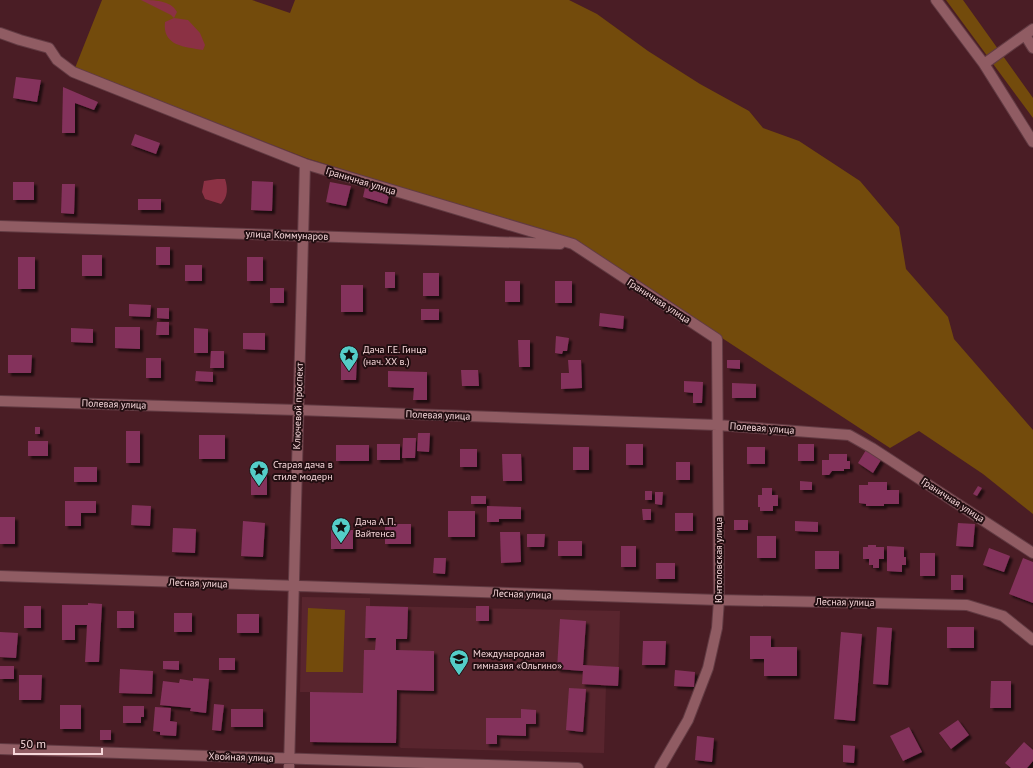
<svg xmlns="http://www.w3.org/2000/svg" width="1033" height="768" viewBox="0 0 1033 768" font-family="'PT Sans',sans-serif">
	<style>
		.built { fill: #59252e }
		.green { fill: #734b0c }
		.water { fill: #8b3144 }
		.building { fill: #84325c; filter: url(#shadow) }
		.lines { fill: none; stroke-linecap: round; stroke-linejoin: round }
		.minor-casing { stroke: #623b43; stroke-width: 12 }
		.minor { stroke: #905c63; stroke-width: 10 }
		.labels { text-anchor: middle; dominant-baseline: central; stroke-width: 4; stroke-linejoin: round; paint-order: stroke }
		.street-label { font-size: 10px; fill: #f6d7da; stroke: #230f12 }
		.poi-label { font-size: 10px; fill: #f6d7da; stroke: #230f12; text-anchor: start }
	</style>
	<defs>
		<filter id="shadow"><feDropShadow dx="3" dy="3" stdDeviation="1" flood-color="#0009"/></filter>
	</defs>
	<rect width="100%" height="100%" fill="#4a1d25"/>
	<path class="built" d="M302,597L370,598V606L620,611L618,686L606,685L604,753L401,748L396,743L310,741V692H300Z"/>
	<path class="green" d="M102,0H252L290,13L295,0H569L597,14L648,51L700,84L749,111L763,128L799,141L860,181L899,227L906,269L948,317L954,339L1033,430V514L983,474L919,431L890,448L574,241L306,158L75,68Z
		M946,0H963L1033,98V118Z
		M308,608L345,610L343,672H306Z"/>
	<path class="water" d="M141,0C153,0 171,0 177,12L174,18L188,20L200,33L205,45L203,50C185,47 162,46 165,22L174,18L171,15Z
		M217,179H225C228,188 228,197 221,204L205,199L202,192L204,181Z"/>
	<path class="building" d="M16,77L41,80L37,102L13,98Z
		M63,87L98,102L94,110L75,103V133H62Z
		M135,134L160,143L156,154L131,145Z
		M252,181L273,182L272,211L251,210Z
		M13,182H34V200H13Z
		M330,182L351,186L346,206L326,202Z
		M62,184H75L74,214L61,213Z
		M365,188L389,195L387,204L363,197Z
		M138,199H161V210H138Z
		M156,247H170V265H156Z
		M82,255H102V276H82Z
		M18,257H35V289H18Z
		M247,257H263V281H247Z
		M185,265H202V281H185Z
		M385,272H395V288H385Z
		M423,273H439V296H423Z
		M505,281H520V302H505Z
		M555,281H572V303H555Z
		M341,285H363V312H341Z
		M270,288H284V303H270Z
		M129,304L151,305L150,317L129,316Z
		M157,308H169V319L157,318Z
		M421,309H439V320H421Z
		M600,313L624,316L623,329L599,326Z
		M157,322H169V335H156Z
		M115,327H140V349L115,348Z
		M71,328L93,329V343L71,342Z
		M194,328L208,329V353H194Z
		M243,333H265V350L243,349Z
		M556,336L569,338L567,351H563L562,354L555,353Z
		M518,340H530V367H519Z
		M211,351H224V368H210Z
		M8,355H32L31,373H8Z
		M341,355H357L356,380H341Z
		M146,358H161V378H146Z
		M568,360H581L582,388L561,389V373H569Z
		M727,360H740V369L727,368Z
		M461,370H478L479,386H462Z
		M196,371L213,372V382L195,381Z
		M388,371L427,372V400H413L414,388L388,387Z
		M684,381L703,382L702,403H693V393L684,392Z
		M732,383L756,384V398H732Z
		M35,427H40V434H35Z
		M126,431H140V463H126Z
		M418,433H430L429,452L417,451Z
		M199,435H225V459H199Z
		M403,438H416L415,458H402Z
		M28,441H48V456H28Z
		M377,444H400V460H377Z
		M626,444H643V465H626Z
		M798,444H814V461H798Z
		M336,445H369V461H336Z
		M573,447H589V470H573Z
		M747,447H765V464H747Z
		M460,449H477V467H460Z
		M866,450L881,460L873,473L858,463Z
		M502,454H521L522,481H503Z
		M829,454H847V461H850V469H844V471H832L829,475H822V460H829Z
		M676,462H690V480H676Z
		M74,467H97V482H74Z
		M251,472H267V495H251Z
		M800,481L812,482V490H800Z
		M868,482H887V490H899V504H884V506H866V504L859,503V485H868Z
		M978,486L982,488L977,496L973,494Z
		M762,488H772V495H778V506H773V511H760V507H758V495H762Z
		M645,491H652V500H645Z
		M655,492H663L662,505L655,504Z
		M471,496H486V504H471Z
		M65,501H96V513H81V526H65Z
		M132,505L151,506L150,526L131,525Z
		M487,506L521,507V519H499V522H487Z
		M642,509H651V520H643Z
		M448,511H475V537H448Z
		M675,513H693V531H675Z
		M0,517H15V544H0Z
		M734,520H748V530H734Z
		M243,521L265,523L263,557L241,556Z
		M795,521L818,522V532L795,531Z
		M958,523L975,524L973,547L956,546Z
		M385,524H411V544H385Z
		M173,528L196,529L195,553L172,552Z
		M331,530H353V549H331Z
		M500,532H520L521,562L501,563Z
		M527,534H545L544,547H527Z
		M757,536H776V558H757Z
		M558,541H582V556H558Z
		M868,545H876V547H884V559H879V568H873V565H869V559H863V547H868Z
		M621,546H636V567H621Z
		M887,546L904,547V557H906V565H902V572L887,571Z
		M989,548L1010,556L1004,572L983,565Z
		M815,551H839V569H815Z
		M920,553H935V576H920Z
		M434,558H446L445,574L433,573Z
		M1023,558L1033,562V603L1009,594Z
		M656,563H675V579H656Z
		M951,575H963V590H951Z
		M88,603L102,604L99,662H85L87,625H75V640H62V605H88Z
		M24,606H41V628H24Z
		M366,606L408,607L407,639H396V650L434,651V691L397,690L396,743L310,742V692L363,693L364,650H375L376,638H365Z
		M476,606H489V621H476Z
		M117,611H134V628H117Z
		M174,613H192V632H174Z
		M237,614H259V633H237Z
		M560,619L586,621L583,665L619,667L618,686L582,684L583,671L557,669Z
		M877,627L892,628L888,685L873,684Z
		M947,627H974V648H947Z
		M0,632L18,633L16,658L0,657Z
		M841,632L862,634L855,721L834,719Z
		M750,636H771V647H797V676H764V659H750Z
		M643,641H666L665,665H642Z
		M219,658H235V670H219Z
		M163,661H179V670L163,669Z
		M0,666H14V679H0Z
		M120,669L153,671L152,694L119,693Z
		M675,670L695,672L694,687L674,686Z
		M19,675H42L41,700H19Z
		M193,678L209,679L206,713L190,711L191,708L160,705L163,681L179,683L180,679L193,681Z
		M991,681H1011V708H990Z
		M569,688L586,689L583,732L566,730Z
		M214,704L224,705L221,731L212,730Z
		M60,705H81V729H60Z
		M123,706H144V717H141V723H123Z
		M155,707L171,708L170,721L177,722L176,736L160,735V732L153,731Z
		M231,709H263V727H231Z
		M521,709L536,710V724H526V736L497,735V744H486V718H521Z
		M958,720L969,735L951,749L939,733Z
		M909,727L922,752L903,761L890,736Z
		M100,730H111V740H100Z
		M697,736L714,738L712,762L695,760Z
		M1024,742L1033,750V761L1027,768H1011L1005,763Z
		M843,745L855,746L854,763L843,762Z"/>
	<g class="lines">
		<defs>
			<path id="minor" d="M936,0L984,64L1033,142
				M0,33L20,40L49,48L57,60L73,72L305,164L573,244L717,339L719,600L717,628L708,668L688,720L660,768
				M1025,35L1033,48
				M984,64L1033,29
				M0,226L560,244
				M0,401L298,410L717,425L849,435L872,448L1033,553
				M0,576L719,600L967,605L1003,616L1033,640
				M0,749L578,768
				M289,768L305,164"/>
		</defs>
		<use href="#minor" class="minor-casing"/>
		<use href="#minor" class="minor"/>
	</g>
	<defs>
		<symbol id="sight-pin" viewBox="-11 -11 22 30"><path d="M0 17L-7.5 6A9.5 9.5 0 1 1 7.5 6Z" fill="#54cdc8" stroke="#230f12"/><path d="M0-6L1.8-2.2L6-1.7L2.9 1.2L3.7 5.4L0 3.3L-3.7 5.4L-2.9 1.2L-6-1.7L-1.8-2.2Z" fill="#111"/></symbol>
		<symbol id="school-pin" viewBox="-11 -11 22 30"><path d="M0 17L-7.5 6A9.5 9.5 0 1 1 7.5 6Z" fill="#54cdc8" stroke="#230f12"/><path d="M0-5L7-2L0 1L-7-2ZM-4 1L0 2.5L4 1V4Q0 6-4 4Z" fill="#111"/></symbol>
	</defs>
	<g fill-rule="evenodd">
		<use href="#sight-pin" x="338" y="344" width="22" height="30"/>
		<use href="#sight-pin" x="248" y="459" width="22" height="30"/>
		<use href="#sight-pin" x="330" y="516" width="22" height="30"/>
		<use href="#school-pin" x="448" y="648" width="22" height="30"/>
	</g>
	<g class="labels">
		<g class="street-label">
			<text transform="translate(361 181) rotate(17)">Граничная улица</text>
			<text transform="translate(287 235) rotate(2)">улица Коммунаров</text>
			<text transform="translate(659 301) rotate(33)">Граничная улица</text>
			<text transform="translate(114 404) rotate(2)">Полевая улица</text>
			<text transform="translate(298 406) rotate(-88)">Ключевой проспект</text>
			<text transform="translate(438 415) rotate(2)">Полевая улица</text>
			<text transform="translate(762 428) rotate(4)">Полевая улица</text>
			<text transform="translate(953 500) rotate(33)">Граничная улица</text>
			<text transform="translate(718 560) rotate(-90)">Юнтоловская улица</text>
			<text transform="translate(198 583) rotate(2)">Лесная улица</text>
			<text transform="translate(522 594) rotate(2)">Лесная улица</text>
			<text transform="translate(845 602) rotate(1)">Лесная улица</text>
			<text transform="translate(241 757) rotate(2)">Хвойная улица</text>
		</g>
		<g class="poi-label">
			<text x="363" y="349">Дача Г.Е. Гинца<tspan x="363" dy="12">(нач. XX в.)</tspan></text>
			<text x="273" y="464">Старая дача в<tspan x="273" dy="12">стиле модерн</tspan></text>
			<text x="355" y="521">Дача А.П.<tspan x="355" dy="12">Вайтенса</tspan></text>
			<text x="473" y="653">Международная<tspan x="473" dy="12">гимназия «Ольгино»</tspan></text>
		</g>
	</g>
	<path d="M14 748v6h88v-6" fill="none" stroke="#f6d7da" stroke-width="2"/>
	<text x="20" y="748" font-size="12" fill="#f6d7da" stroke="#230f12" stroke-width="3" paint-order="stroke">50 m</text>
</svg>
